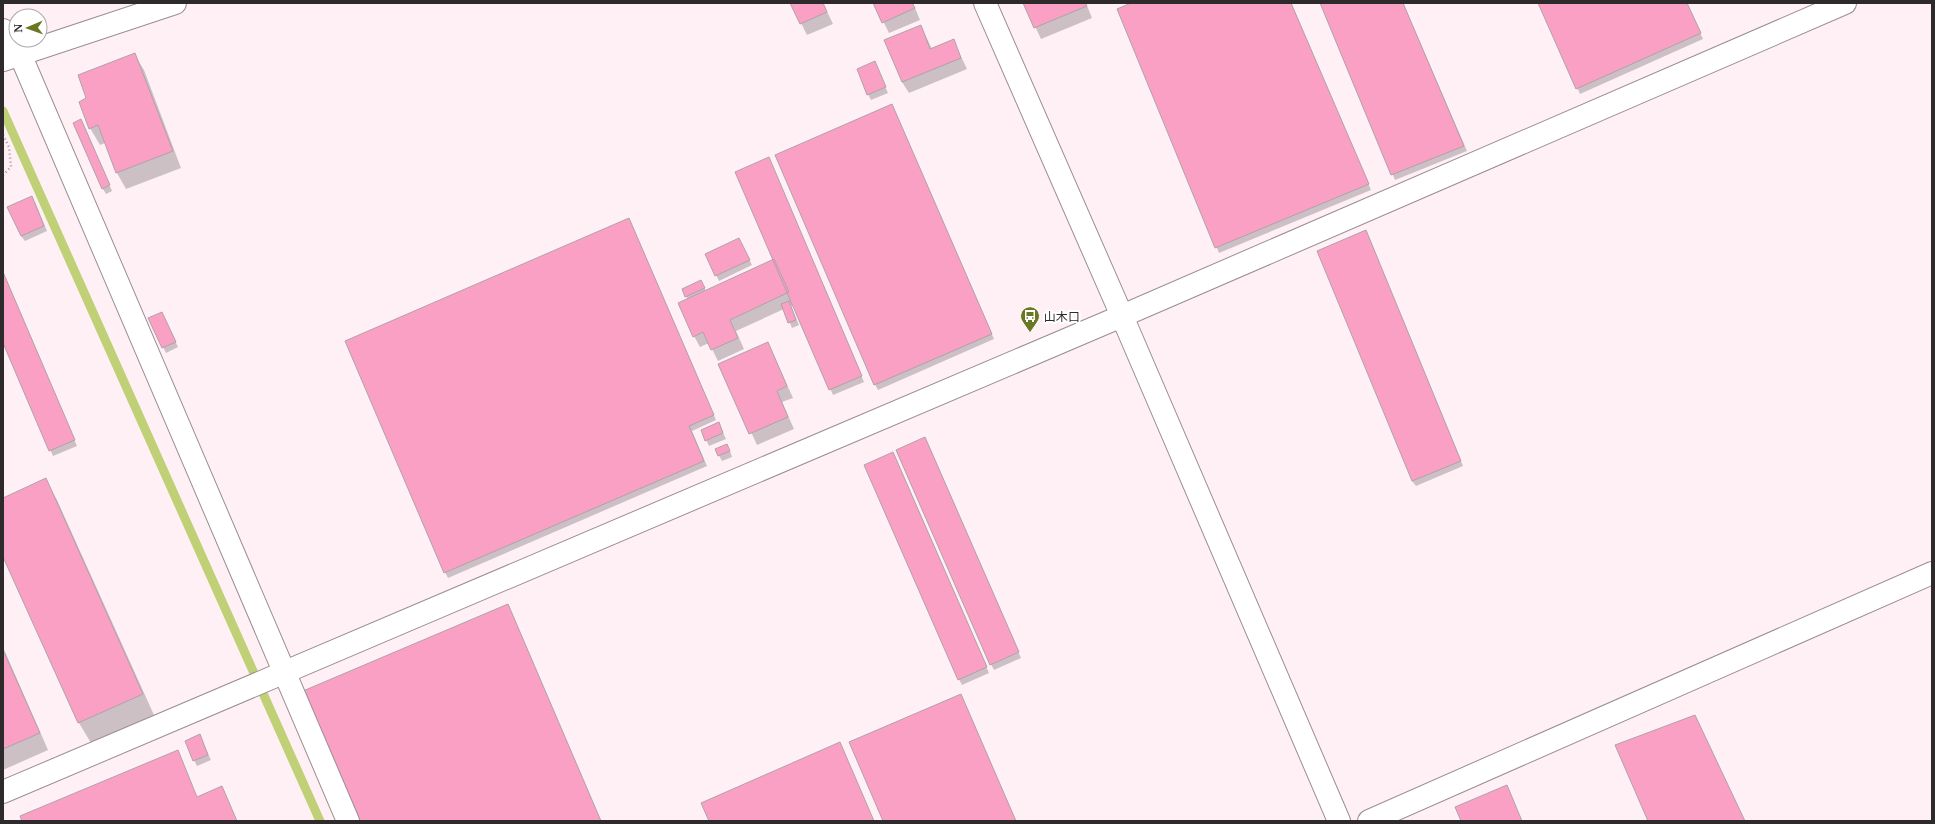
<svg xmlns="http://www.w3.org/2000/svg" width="1935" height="824" viewBox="0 0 1935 824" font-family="'Noto Serif','Noto Sans JP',serif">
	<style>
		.shadow { fill: #0003 }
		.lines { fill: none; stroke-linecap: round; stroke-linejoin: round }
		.stream { stroke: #c0d076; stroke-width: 9 }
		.building { fill: #fba0c5; stroke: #afa2a7 }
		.minor-casing { stroke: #9b8e93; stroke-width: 24 }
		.tertiary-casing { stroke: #9b8e93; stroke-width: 24 }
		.path { stroke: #a3999c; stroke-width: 2.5; stroke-dasharray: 1 3; stroke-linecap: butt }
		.minor { stroke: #fff; stroke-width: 22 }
		.tertiary { stroke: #fff; stroke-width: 22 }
		.labels { text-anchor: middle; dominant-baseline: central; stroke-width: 4; stroke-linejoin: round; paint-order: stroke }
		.poi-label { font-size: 12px; fill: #2e292b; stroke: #fff; text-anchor: start }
	</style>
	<rect width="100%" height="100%" fill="#fff0f5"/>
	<path class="shadow" d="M791,3H823L833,24L807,35Z
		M874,3H913L920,20L889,33Z
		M1024,3H1086L1092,18L1041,39Z
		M1133,3H1291L1371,190L1219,253L1118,9Z
		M1321,3H1403L1467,151L1395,180Z
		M1539,3H1687L1703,39L1580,94Z
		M921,26L932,49L953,40L967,69L909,93L902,82Z
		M134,54L144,70L181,168L126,189L117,173L105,143L100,145L90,128L88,99Z
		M875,63L888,93L871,100L868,94Z
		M892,105L994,339L878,390L875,384Z
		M84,126L112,191L106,194L103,189Z
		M771,164L864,382L833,395L794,305L791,306L799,325L792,328L784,309L736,331L744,349L718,361L709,343L700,347L694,336L688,300L683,289L701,281L706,291L773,260Z
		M35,202L47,231L25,241L21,236Z
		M629,219L716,420L692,431L707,466L448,578L445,572Z
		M1366,231L1463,466L1416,486L1412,481Z
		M742,245L752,265L719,281L706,254Z
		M3,272L77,446L53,456L3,341Z
		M162,313L178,347L166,353L150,319Z
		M768,343L793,398L782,402L794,429L757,445L720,364Z
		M719,424L726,439L709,446L702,430Z
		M928,444L1021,658L994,670L991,664Z
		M716,450L730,451L732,457L722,461Z
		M896,459L989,673L962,685L959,679Z
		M46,480L57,500L154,715L91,743L79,723L3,554V499Z
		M508,605L600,821H359Z
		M3,647L48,750L3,770Z
		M961,695L1016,821H884Z
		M200,736L211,760L197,766L194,760Z"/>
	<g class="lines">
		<path class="stream" d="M3,111L320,821"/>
	</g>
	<path class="building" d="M790,3H823L827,12L800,24Z
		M873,3H912L915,8L882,23Z
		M1023,3H1085L1087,6L1034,28Z
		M1131,3H1291L1369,184L1215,248L1117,9Z
		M1320,3H1403L1464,146L1391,175Z
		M1538,3H1687L1701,33L1576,89Z
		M921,25L930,49L954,39L961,58L902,82L884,40Z
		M135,53L173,151L116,173L98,125L89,129L79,102L86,98L78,75Z
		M875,61L886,87L867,95L857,69Z
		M892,104L992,334L874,385L775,155Z
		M81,119L110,185L102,189L73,123Z
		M769,157L862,376L829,390L735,172Z
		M32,196L44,226L21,236L7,207Z
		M629,218L714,415L689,426L704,461L444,573L345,341Z
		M1366,230L1461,461L1412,481L1317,251Z
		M739,238L750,260L715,276L705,254Z
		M774,259L789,292L730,320L738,338L711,350L703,332L693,337L678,303Z
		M3,272L75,440L49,451L3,343Z
		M701,280L705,288L685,297L682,289Z
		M789,301L796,320L788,323L781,304Z
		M162,312L176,342L162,348L148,318Z
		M768,342L787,386L777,391L788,417L749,434L718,364Z
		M719,422L723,433L705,441L701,430Z
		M925,437L1019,652L990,665L896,450Z
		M727,444L730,451L718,456L715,449Z
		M893,452L987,667L958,680L864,465Z
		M46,478L143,694L78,723L3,557V498Z
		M508,604L601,821H358L303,691Z
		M3,650L40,733L3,749Z
		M961,694L1016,821H883L849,742Z
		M1695,715L1745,821H1648L1615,745Z
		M200,734L208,755L193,761L185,741Z
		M840,742L874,821H709L701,803Z
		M178,750L197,797L222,786L237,821H22L20,816Z
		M1507,785L1522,821H1461L1455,807Z"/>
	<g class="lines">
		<defs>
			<path id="minor" d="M985,3L1122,316L1339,821
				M3,30L20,54L348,821
				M3,60L175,3
				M1122,316L1845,3
				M1369,821L1932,573"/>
			<path id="tertiary" d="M3,792L1122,316"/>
		</defs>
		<use href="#minor" class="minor-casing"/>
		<use href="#tertiary" class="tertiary-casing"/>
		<path class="path" d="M3,135L9,147L11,167L3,175"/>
		<use href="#minor" class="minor"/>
		<use href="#tertiary" class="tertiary"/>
	</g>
	<defs>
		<symbol id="bus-pin" viewBox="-11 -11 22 30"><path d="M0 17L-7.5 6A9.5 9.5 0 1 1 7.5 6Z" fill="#6a7723" stroke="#fff"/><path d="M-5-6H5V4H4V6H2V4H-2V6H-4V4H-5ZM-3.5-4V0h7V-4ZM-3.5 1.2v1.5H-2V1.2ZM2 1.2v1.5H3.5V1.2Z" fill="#fff"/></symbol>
	</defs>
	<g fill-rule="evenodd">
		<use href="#bus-pin" x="1019" y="305" width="22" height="30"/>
	</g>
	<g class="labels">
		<g class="poi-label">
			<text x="1044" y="316">山木口</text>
		</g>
	</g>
	<rect width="1935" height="824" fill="none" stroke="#2e292b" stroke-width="8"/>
	<g transform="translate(28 28) rotate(268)"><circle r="19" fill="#ffffff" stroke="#aba9aa"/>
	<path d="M0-3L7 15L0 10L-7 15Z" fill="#6a7723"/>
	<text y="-6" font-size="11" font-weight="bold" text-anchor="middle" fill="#2e292b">N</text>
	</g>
</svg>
